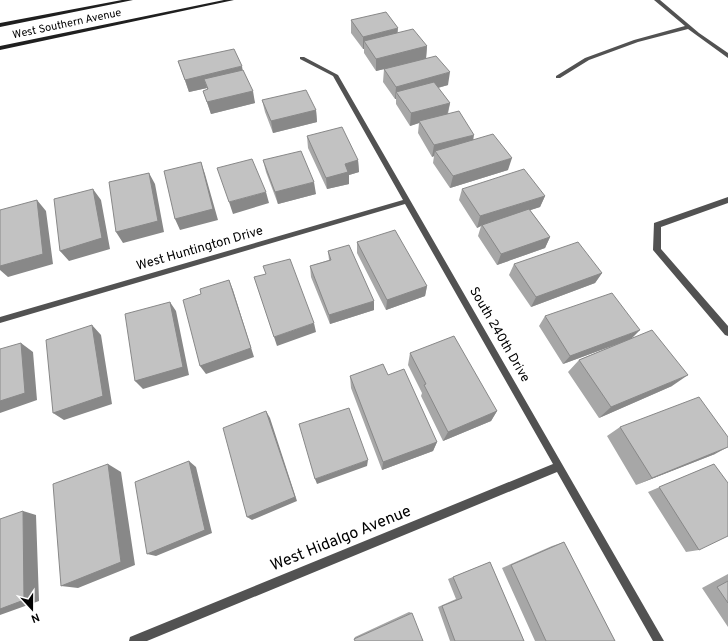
<svg xmlns="http://www.w3.org/2000/svg" width="728" height="641" viewBox="0 0 728 641" font-family="Overpass,sans-serif">
	<style>
		.lines { fill: none; stroke-linecap: round; stroke-linejoin: round }
		.street { fill: #525252; fill-rule: evenodd }
		.secondary { fill: #1f1f1f; fill-rule: evenodd }
		.wall { fill: #a7a7a7 }
		.shaded-wall { fill: #888 }
		.building { fill: #c2c2c2; stroke: #888 }
		.labels { text-anchor: middle; dominant-baseline: central; stroke-width: 3; stroke-linejoin: round; paint-order: stroke }
		.far-street-label { font-size: 11px; fill: #000; stroke: #fff }
		.street-label { font-size: 13px; fill: #000; stroke: #fff }
		.near-street-label { font-size: 16px; fill: #000; stroke: #fff }
	</style>
	<rect width="100%" height="100%" fill="#fff"/>
	<g class="lines">
		<path class="street" d="M654,0H660L699,33L728,53V58L688,29L638,42L589,60L560,78H556V76L585,58L634,40L685,26Z
			M300,57H304L338,75L664,641H653L557,472L147,641H129L130,637L553,464L405,204L0,323V317L403,200L333,76L300,59Z
			M728,197V203L661,227V249L728,326V336L725,335L653,250L654,223Z"/>
		<path class="secondary" d="M122,0H133L0,27V23Z
			M224,0H234L0,50V46Z"/>
	</g>
	<path class="wall" d="M351,20L398,33L427,46L426,58L448,85L438,88L450,103L448,114L473,139L508,170L450,188L433,163L434,156L432,157L418,133L419,123L410,126L396,104V99H395L383,82L384,69L376,71L364,53V49H363L351,33Z
		M178,61L243,70L255,103L211,114L203,91L207,90V88L189,92Z
		M262,100L316,110L317,122L273,133L265,112Z
		M307,136L358,160L359,172L349,175V184L327,189L308,148Z
		M263,160L316,194L278,204L266,172Z
		M462,189L545,196L540,207L530,210L550,237L545,248L497,265L478,236L481,226L477,228L459,200Z
		M357,242L427,286L425,296L386,310L357,253Z
		M328,251L374,310L330,324L311,277L310,266L329,260Z
		M514,264L602,273L595,283L531,307L509,275Z
		M545,316L631,338L672,386L599,418L568,372L579,360L617,344L563,364L539,326Z
		M410,353L497,411L491,421L443,441L421,396L422,393L408,365Z
		M388,375L437,442L433,451L382,470L351,388L350,376Z
		M620,427L715,454L636,485L607,436Z
		M714,464L699,550L686,552L648,492Z
		M564,542L615,641H535L502,568L552,546Z
		M490,562L524,641H450L438,607L456,599L448,579Z
		M728,574V627L702,588Z
		M409,612L412,613L354,639L355,637Z"/>
	<path class="shaded-wall" d="M398,28L397,41H364V49H363V37Z
		M427,46L426,59L376,71V59Z
		M242,66L244,79H204L207,88L189,92L185,80Z
		M450,72L448,85L400,98L396,92V99H395L396,87Z
		M253,91L255,103L211,114L207,102Z
		M450,103L447,115L419,121V123L410,126L411,113Z
		M316,110L317,122L273,133L271,121Z
		M474,135L472,147L435,151L434,156L432,157L434,145Z
		M512,158L508,170L450,188L453,176Z
		M358,160L359,172L349,175V184L327,189L326,178L345,164Z
		M201,162L205,174L218,220L180,230L175,219Z
		M149,173L155,184L164,232L123,243L116,232Z
		M314,182L316,194L278,204L275,192Z
		M93,189L101,200L110,249L69,261L60,251Z
		M266,192L269,203L233,214L229,202Z
		M545,196L540,207L482,226V225L481,226L477,228L480,216Z
		M37,200L46,211L53,264L8,277L0,270V266Z
		M550,237L545,248L497,265L501,254Z
		M602,273L595,283L531,307L536,297Z
		M229,280L233,290L254,357L206,374L200,366Z
		M427,286L425,296L386,310L387,300Z
		M374,301V310L330,324L329,315Z
		M170,302L176,311L189,375L143,389L135,381Z
		M314,323L316,332L277,346L274,337Z
		M92,325L101,335L112,404L64,420L53,413Z
		M640,330L631,339L563,364L570,356Z
		M21,343L33,352L37,400L0,413V401Z
		M688,375L672,386L599,418L611,407Z
		M266,411L270,418L297,501L252,520L247,517Z
		M497,411L491,421L443,441L448,432Z
		M437,442L433,451L382,470L383,462Z
		M728,447L715,454L636,485L652,478Z
		M368,460L367,466L317,484L315,479Z
		M189,461L196,467L212,533L156,556L147,554Z
		M108,464L121,472L135,565L78,588L61,586Z
		M23,511L36,515L39,601L0,615V609Z"/>
	<path class="building" d="M386,12L398,28L363,37L351,20Z
		M413,29L427,46L376,59L364,41Z
		M234,49L242,66L185,80L178,61Z
		M436,56L450,72L396,87L384,69Z
		M243,70L253,91L207,102L203,91L208,89L204,79Z
		M434,82L450,103L411,113L396,92Z
		M306,90L316,110L271,121L262,100Z
		M459,111L474,135L434,145L419,121Z
		M342,127L358,160L345,164L348,172L326,178L307,136Z
		M493,134L512,158L453,176L435,151Z
		M301,151L314,182L275,192L263,160Z
		M252,159L266,192L229,202L217,168Z
		M201,162L213,209L175,219L164,171Z
		M524,169L545,196L480,216L462,189Z
		M149,173L158,221L116,232L109,182Z
		M93,189L102,238L60,251L54,199Z
		M37,200L43,254L0,266V210Z
		M529,209L550,237L501,254L482,225Z
		M395,230L427,286L387,300L357,242Z
		M578,242L602,273L536,297L514,264Z
		M349,245L374,301L329,315L310,266L331,260L328,251Z
		M290,259L314,323L274,337L254,277L266,274L263,266Z
		M229,280L251,348L200,366L183,300L201,294L200,289Z
		M612,293L640,330L570,356L545,316Z
		M170,302L183,367L135,381L125,314Z
		M92,325L103,396L53,413L46,340Z
		M652,330L688,375L611,407L579,360Z
		M454,336L497,411L448,432L424,385L426,384L410,353Z
		M21,343L25,393L0,401V349Z
		M383,364L388,375L404,369L437,442L383,462L350,376Z
		M699,397L728,437V447L652,478L620,427Z
		M349,408L368,460L315,479L299,424Z
		M266,411L295,497L247,517L223,428Z
		M189,461L205,530L147,554L135,482Z
		M108,464L121,562L61,586L53,484Z
		M714,464L728,483V536L699,550L659,487Z
		M23,511L24,600L0,609V519Z
		M564,542L615,641H546L511,565Z
		M490,562L524,641H455L442,606L462,598L453,577Z
		M728,581V603L717,587Z
		M412,613L423,641H355L354,639Z"/>
	<g class="labels">
		<g class="far-street-label">
			<text transform="translate(67 24) rotate(-12)">West Southern Avenue</text>
		</g>
		<g class="street-label">
			<text transform="translate(200 249) rotate(-16)">West Huntington Drive</text>
			<text transform="translate(499 335) rotate(60)">South 240th Drive</text>
		</g>
		<g class="near-street-label">
			<text transform="translate(341 539) rotate(-22)">West Hidalgo Avenue</text>
		</g>
	</g>
	<g transform="translate(32 609) rotate(159)" stroke="#ffffff" stroke-width="3" paint-order="stroke">
	<path d="M0-3L7 15L0 10L-7 15Z" fill="#000000"/>
	<text y="-6" font-size="11" font-weight="bold" text-anchor="middle" fill="#000000">N</text>
	</g>
</svg>
